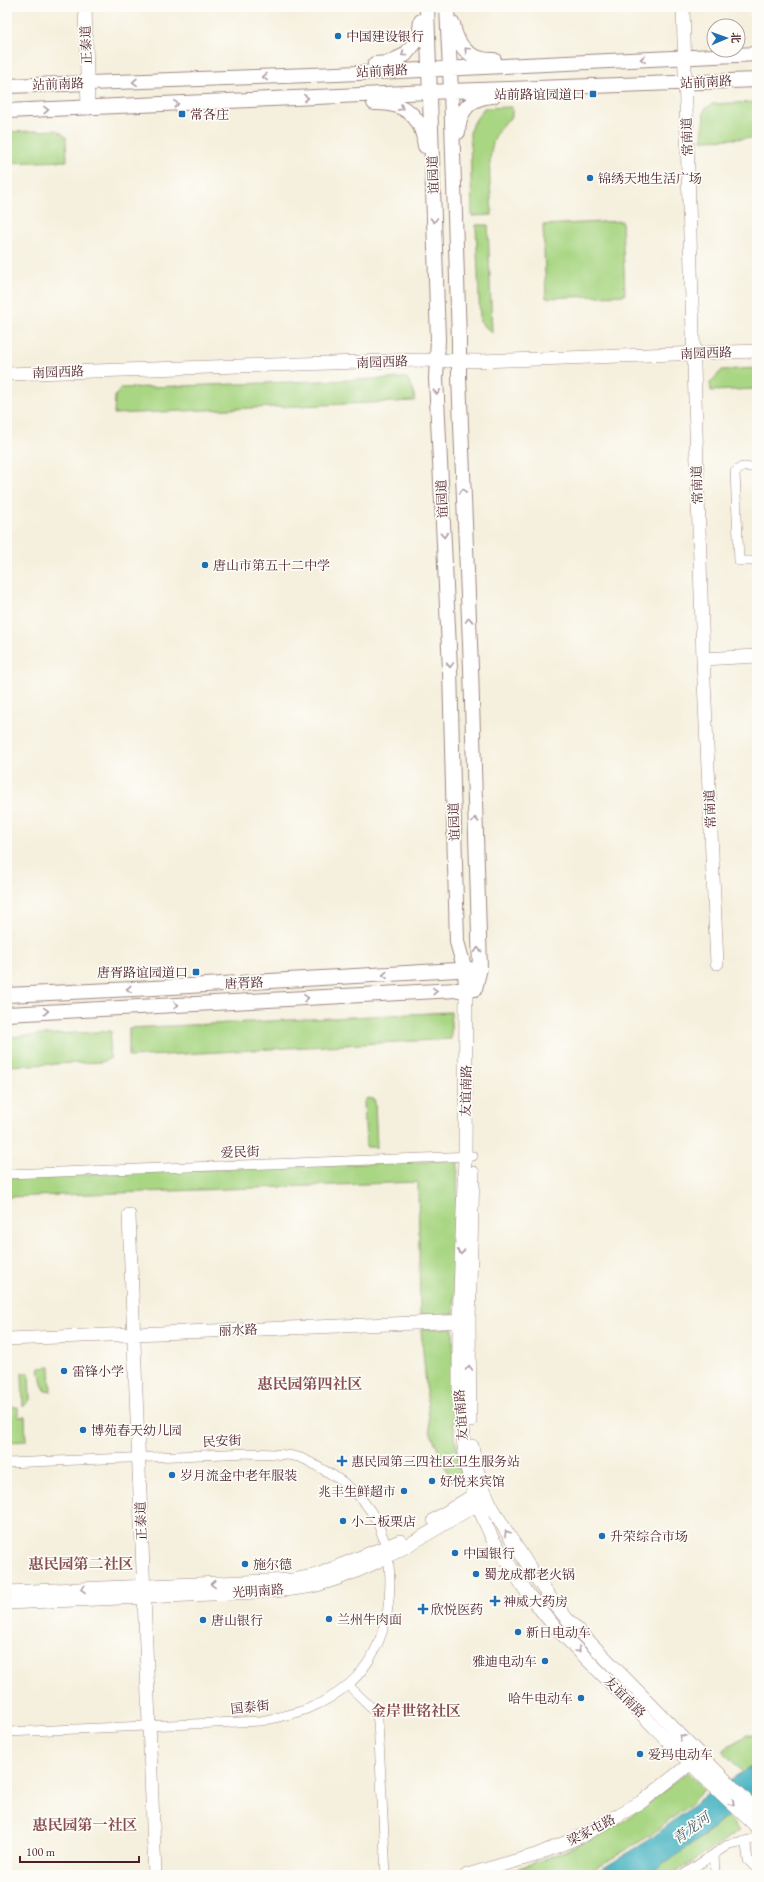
<svg xmlns="http://www.w3.org/2000/svg" width="764" height="1882" viewBox="0 0 764 1882" font-family="'EB Garamond','Noto Serif SC',serif">
	<style>
		.green { fill: #a9d683; stroke: #7a7a57 }
		.water { fill: #46b4c2; stroke: #486a76 }
		.lines { fill: none; stroke-linecap: round; stroke-linejoin: round }
		.street-casing { stroke: #a08884; stroke-width: 10 }
		.secondary-casing { stroke: #a08884; stroke-width: 14 }
		.primary-casing { stroke: #a08884; stroke-width: 16 }
		.street { stroke: #fff; stroke-width: 9 }
		.secondary { stroke: #fff; stroke-width: 13 }
		.primary { stroke: #fff; stroke-width: 14 }
		.oneway { stroke: #ae9aa0 }
		.poi-dot { fill: #1f6fb2; stroke: #fdfcf7; stroke-width: 1.5 }
		.labels { text-anchor: middle; dominant-baseline: central; stroke-width: 3.5; stroke-linejoin: round; paint-order: stroke }
		.poi-label { font-size: 13px; fill: #4a1f2b; stroke: #fdfcf7; text-anchor: start }
		.street-label { font-size: 13px; fill: #4a1f2b; stroke: #fdfcf7 }
		.water-label { font-size: 14px; font-style: italic; fill: #485b67; stroke: #fdfcf7 }
		.quarter-label { font-size: 15px; font-weight: bold; fill: #884f51; stroke: #fdfcf7 }
	</style>
	<rect width="100%" height="100%" fill="#fdfcf7"/>
	<filter id="ink" filterUnits="userSpaceOnUse"><feTurbulence type="fractalNoise" baseFrequency=".025" numOctaves="2"/><feDisplacementMap in="SourceGraphic" scale="8" xChannelSelector="R" yChannelSelector="G"/><feConvolveMatrix kernelMatrix="1 2 1 2 8 2 1 2 1" color-interpolation-filters="sRGB"/></filter>
	<filter id="wash" filterUnits="userSpaceOnUse"><feTurbulence type="fractalNoise" baseFrequency=".012" numOctaves="4" result="noise"/><feDisplacementMap in="SourceGraphic" scale="16" xChannelSelector="R" yChannelSelector="G"/><feGaussianBlur stdDeviation="0.9" result="paint"/><feColorMatrix in="noise" values="0 0 0 0 0 0 0 0 0 0 0 0 0 0 0 0 0 1.4 0 .05"/><feComposite in="paint" operator="in"/></filter>
	<g filter="url(#wash)">
		<rect width="100%" height="100%" fill="#f5f0dd"/>
		<path class="green" d="M757,102V138L702,140L704,110L712,104Z
			M512,107V117C481,136 491,183 492,215L472,216L470,133L472,125L484,108Z
			M57,130L66,137L67,161L7,163V132Z
			M622,221L625,295L546,298L543,225Z
			M476,225H488L492,333L480,322Z
			M757,368V389L711,391L710,383L722,370Z
			M407,378L413,389L415,401L114,414L115,396L121,388Z
			M451,1012V1039L129,1057V1028Z
			M111,1031L109,1052L111,1058L102,1062L7,1066V1037Z
			M367,1098L374,1099L375,1103L377,1147H366L364,1102Z
			M458,1160L454,1314L420,1315L418,1182L7,1197V1177Z
			M453,1328L454,1433L463,1476L451,1481L430,1431L421,1329Z
			M50,1367L51,1392L45,1391L42,1384L39,1368Z
			M22,1373H29L30,1400L23,1407Z
			M7,1407H18V1417H25L26,1441L7,1442Z
			M757,1734V1763L743,1772L722,1751L747,1735Z
			M688,1772L705,1789L688,1806L651,1835L584,1875H498C532,1864 565,1852 598,1836C630,1819 659,1794 688,1772Z
			M727,1817L740,1830L672,1875H649L705,1835Z"/>
		<path class="water" d="M757,1763V1791L705,1835L649,1875H592L649,1840L712,1791Z"/>
	</g>
	<g filter="url(#ink)">
		<g class="lines">
			<defs>
				<path id="street" d="M757,467H742L735,472L739,561H757
					M7,1174L473,1156
					M7,1463L249,1453C265,1454 282,1453 298,1457C306,1459 315,1465 322,1469C347,1482 370,1503 380,1529C400,1577 390,1649 349,1684C321,1708 295,1714 261,1721L7,1732
					M348,1685L375,1711L378,1721L386,1875
					M741,1841L746,1845L748,1860L757,1869
					M714,1854L715,1875
					M683,1875L729,1844L750,1840L757,1837"/>
				<path id="secondary" d="M85,7L88,108
					M683,7L703,659L717,963
					M7,374L417,360L480,361L757,351
					M703,659L757,656
					M466,989L465,1156L459,1321V1398L466,1465L477,1504L492,1538L528,1594L554,1626L709,1782L757,1827
					M129,1215L155,1875
					M7,1339L467,1321
					M470,1421L469,1321L473,1173
					M472,1446C478,1489 498,1519 521,1554C535,1577 550,1599 567,1619L699,1754L757,1811
					M434,1520L480,1491
					M7,1592L292,1580L317,1575L400,1541
					M7,1603L257,1592C278,1590 300,1590 320,1584C380,1567 430,1531 483,1501
					M467,1875L536,1855L581,1836L643,1801L691,1763L696,1757"/>
				<path id="primary" d="M427,7L438,340L436,378L450,669L457,942L465,970L466,989
					M453,24C456,46 471,61 494,60
					M375,64L388,63L405,55L419,38L421,21
					M7,86L337,74L757,54
					M374,103C404,102 422,115 425,146
					M7,111L451,91L757,80
					M458,132C459,111 470,97 493,96
					M7,995L154,988L474,969
					M7,1014L475,989L480,968L471,668L459,377V340L451,91L447,7"/>
			</defs>
			<use href="#street" class="street-casing"/>
			<use href="#secondary" class="secondary-casing"/>
			<use href="#primary" class="primary-casing"/>
			<use href="#street" class="street"/>
			<use href="#secondary" class="secondary"/>
			<use href="#primary" class="primary"/>
		</g>
		<defs><path id="oneway-chevron" d="M-2-3.5L2.5 0L-2 3.5" fill="none" stroke-width="1.6" stroke-linecap="round" stroke-linejoin="round"/></defs>
		<g class="oneway">
			<use href="#oneway-chevron" transform="translate(467 50) rotate(-135)"/>
			<use href="#oneway-chevron" transform="translate(404 54) rotate(142)"/>
			<use href="#oneway-chevron" transform="translate(643 59) rotate(177)"/>
			<use href="#oneway-chevron" transform="translate(265 77) rotate(178)"/>
			<use href="#oneway-chevron" transform="translate(135 82) rotate(178)"/>
			<use href="#oneway-chevron" transform="translate(306 98) rotate(-3)"/>
			<use href="#oneway-chevron" transform="translate(176 104) rotate(-3)"/>
			<use href="#oneway-chevron" transform="translate(401 108) rotate(30)"/>
			<use href="#oneway-chevron" transform="translate(46 110) rotate(-2)"/>
			<use href="#oneway-chevron" transform="translate(434 220) rotate(88)"/>
			<use href="#oneway-chevron" transform="translate(437 392) rotate(87)"/>
			<use href="#oneway-chevron" transform="translate(463 491) rotate(-92)"/>
			<use href="#oneway-chevron" transform="translate(444 535) rotate(87)"/>
			<use href="#oneway-chevron" transform="translate(469 620) rotate(-92)"/>
			<use href="#oneway-chevron" transform="translate(450 665) rotate(88)"/>
			<use href="#oneway-chevron" transform="translate(475 820) rotate(-92)"/>
			<use href="#oneway-chevron" transform="translate(478 950) rotate(-94)"/>
			<use href="#oneway-chevron" transform="translate(385 975) rotate(177)"/>
			<use href="#oneway-chevron" transform="translate(129 989) rotate(178)"/>
			<use href="#oneway-chevron" transform="translate(435 991) rotate(-3)"/>
			<use href="#oneway-chevron" transform="translate(306 998) rotate(-3)"/>
			<use href="#oneway-chevron" transform="translate(176 1005) rotate(-3)"/>
			<use href="#oneway-chevron" transform="translate(46 1011) rotate(-3)"/>
			<use href="#oneway-chevron" transform="translate(461 1252) rotate(92)"/>
			<use href="#oneway-chevron" transform="translate(469 1368) rotate(-90)"/>
			<use href="#oneway-chevron" transform="translate(507 1533) rotate(-122)"/>
			<use href="#oneway-chevron" transform="translate(213 1584) rotate(178)"/>
			<use href="#oneway-chevron" transform="translate(83 1589) rotate(178)"/>
			<use href="#oneway-chevron" transform="translate(578 1650) rotate(45)"/>
			<use href="#oneway-chevron" transform="translate(682 1737) rotate(-134)"/>
			<use href="#oneway-chevron" transform="translate(732 1803) rotate(43)"/>
		</g>
	</g>
	<g class="poi-dot">
		<circle cx="338" cy="36" r="4"/>
		<rect x="589" y="90" width="8" height="8" rx="2"/>
		<rect x="178" y="110" width="8" height="8" rx="2"/>
		<circle cx="590" cy="178" r="4"/>
		<circle cx="205" cy="565" r="4"/>
		<rect x="192" y="968" width="8" height="8" rx="2"/>
		<circle cx="64" cy="1371" r="4"/>
		<circle cx="83" cy="1430" r="4"/>
		<path d="M340 1455h4v4h4v4h-4v4h-4v-4h-4v-4h4z"/>
		<circle cx="172" cy="1475" r="4"/>
		<circle cx="432" cy="1481" r="4"/>
		<circle cx="404" cy="1491" r="4"/>
		<circle cx="343" cy="1521" r="4"/>
		<circle cx="602" cy="1536" r="4"/>
		<circle cx="455" cy="1553" r="4"/>
		<circle cx="245" cy="1564" r="4"/>
		<circle cx="476" cy="1574" r="4"/>
		<path d="M493 1595h4v4h4v4h-4v4h-4v-4h-4v-4h4z"/>
		<path d="M421 1603h4v4h4v4h-4v4h-4v-4h-4v-4h4z"/>
		<circle cx="329" cy="1619" r="4"/>
		<circle cx="203" cy="1620" r="4"/>
		<circle cx="518" cy="1632" r="4"/>
		<circle cx="545" cy="1661" r="4"/>
		<circle cx="581" cy="1698" r="4"/>
		<circle cx="640" cy="1754" r="4"/>
	</g>
	<g class="labels">
		<g class="poi-label">
			<text x="346" y="36">中国建设银行</text>
			<text x="585" y="94" text-anchor="end">站前路谊园道口</text>
			<text x="190" y="114">常各庄</text>
			<text x="598" y="178">锦绣天地生活广场</text>
			<text x="213" y="565">唐山市第五十二中学</text>
			<text x="188" y="972" text-anchor="end">唐胥路谊园道口</text>
			<text x="72" y="1371">雷锋小学</text>
			<text x="91" y="1430">博苑春天幼儿园</text>
			<text x="351" y="1461">惠民园第三四社区卫生服务站</text>
			<text x="180" y="1475">岁月流金中老年服装</text>
			<text x="440" y="1481">好悦来宾馆</text>
			<text x="396" y="1491" text-anchor="end">兆丰生鲜超市</text>
			<text x="351" y="1521">小二板栗店</text>
			<text x="610" y="1536">升荣综合市场</text>
			<text x="463" y="1553">中国银行</text>
			<text x="253" y="1564">施尔德</text>
			<text x="484" y="1574">蜀龙成都老火锅</text>
			<text x="503" y="1601">神威大药房</text>
			<text x="431" y="1609">欣悦医药</text>
			<text x="337" y="1619">兰州牛肉面</text>
			<text x="211" y="1620">唐山银行</text>
			<text x="526" y="1632">新日电动车</text>
			<text x="537" y="1661" text-anchor="end">雅迪电动车</text>
			<text x="573" y="1698" text-anchor="end">哈牛电动车</text>
			<text x="648" y="1754">爱玛电动车</text>
		</g>
		<g class="street-label">
			<text transform="translate(86 45) rotate(-92)">正泰道</text>
			<text transform="translate(382 71) rotate(-3)">站前南路</text>
			<text transform="translate(706 82) rotate(-3)">站前南路</text>
			<text transform="translate(58 84) rotate(-2)">站前南路</text>
			<text transform="translate(687 137) rotate(-92)">常南道</text>
			<text transform="translate(433 175) rotate(-92)">谊园道</text>
			<text transform="translate(706 353) rotate(-2)">南园西路</text>
			<text transform="translate(382 362) rotate(-2)">南园西路</text>
			<text transform="translate(58 372) rotate(-2)">南园西路</text>
			<text transform="translate(697 485) rotate(-92)">常南道</text>
			<text transform="translate(442 499) rotate(-93)">谊园道</text>
			<text transform="translate(710 809) rotate(-93)">常南道</text>
			<text transform="translate(454 822) rotate(-92)">谊园道</text>
			<text transform="translate(244 983) rotate(-3)">唐胥路</text>
			<text transform="translate(466 1091) rotate(-89)">友谊南路</text>
			<text transform="translate(240 1152) rotate(-2)">爱民街</text>
			<text transform="translate(238 1330) rotate(-2)">丽水路</text>
			<text transform="translate(461 1415) rotate(-94)">友谊南路</text>
			<text transform="translate(222 1441) rotate(-3)">民安街</text>
			<text transform="translate(141 1521) rotate(-92)">正泰道</text>
			<text transform="translate(258 1591) rotate(-4)">光明南路</text>
			<text transform="translate(625 1697) rotate(45)">友谊南路</text>
			<text transform="translate(250 1707) rotate(-6)">国泰街</text>
			<text transform="translate(591 1830) rotate(-27)">梁家屯路</text>
		</g>
		<g class="water-label">
			<text transform="translate(691 1828) rotate(-36)">青龙河</text>
		</g>
		<g class="quarter-label">
			<text x="310" y="1383">惠民园第四社区</text>
			<text x="81" y="1563">惠民园第二社区</text>
			<text x="416" y="1710">金岸世铭社区</text>
			<text x="85" y="1824">惠民园第一社区</text>
		</g>
	</g>
	<rect width="764" height="1882" fill="none" stroke="#fdfcf7" stroke-width="24"/>
	<g transform="translate(726 38) rotate(88)"><circle r="19" fill="#fdfcf7" stroke="#b5a4a5"/>
	<path d="M0-3L7 15L0 10L-7 15Z" fill="#1f6fb2"/>
	<text y="-6" font-size="11" font-weight="bold" text-anchor="middle" fill="#4a1f2b">北</text>
	</g>
	<path d="M20 1856v6h119v-6" fill="none" stroke="#4a1f2b" stroke-width="2"/>
	<text x="26" y="1856" font-size="12" fill="#4a1f2b" stroke="#fdfcf7" stroke-width="3" paint-order="stroke">100 m</text>
</svg>
